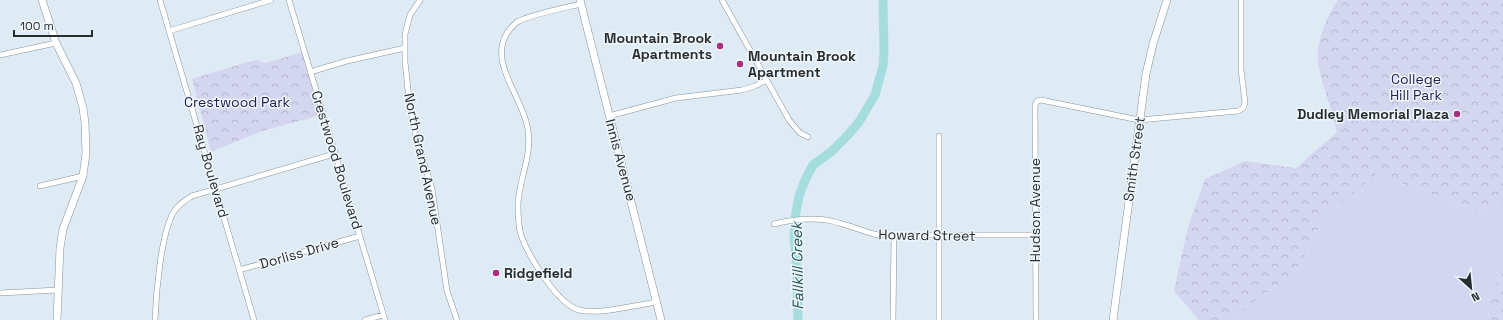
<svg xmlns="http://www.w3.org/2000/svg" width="1503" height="320" viewBox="0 0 1503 320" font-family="'Space Grotesk',sans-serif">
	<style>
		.green { fill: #d4d5ef }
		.park { fill: url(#park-crowns) }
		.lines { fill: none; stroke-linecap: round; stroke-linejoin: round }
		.river { stroke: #a5ddde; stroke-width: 9 }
		.street-casing { stroke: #87939c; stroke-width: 6 }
		.secondary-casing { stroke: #87939c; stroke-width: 8 }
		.street { stroke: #fff; stroke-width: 5 }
		.secondary { stroke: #fff; stroke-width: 7 }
		.poi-dot { fill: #ac2d7b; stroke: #eff7fd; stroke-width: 1.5 }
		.labels { text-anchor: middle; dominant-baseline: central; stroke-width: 3; stroke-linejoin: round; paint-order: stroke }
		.poi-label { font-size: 14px; font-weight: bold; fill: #282d30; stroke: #eff7fd; text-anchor: end }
		.park-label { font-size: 14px; fill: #262152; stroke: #eff7fd }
		.street-label { font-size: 14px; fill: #282d30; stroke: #eff7fd }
		.water-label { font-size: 15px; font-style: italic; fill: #1f5051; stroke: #eff7fd }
	</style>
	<defs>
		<pattern id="park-crowns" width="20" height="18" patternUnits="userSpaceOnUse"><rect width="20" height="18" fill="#d4d5ef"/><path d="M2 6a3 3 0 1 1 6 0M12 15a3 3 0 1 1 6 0" fill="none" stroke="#b6b7cd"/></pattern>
	</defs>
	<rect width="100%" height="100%" fill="#deebf4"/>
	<path class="green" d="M1376,174L1481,212L1503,202V273L1487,296L1489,320H1230L1298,269L1323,219Z"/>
	<path class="park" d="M1338,0H1503V202L1481,212L1376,174L1323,219L1298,269L1230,320H1199L1174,291L1188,227L1205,179L1245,161L1296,168L1337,132C1332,110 1322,85 1318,63C1315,45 1327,15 1338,0Z
		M303,52L321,115L262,131L211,152L192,79L244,63L257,60L265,63Z
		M1503,273V320H1489L1487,296Z"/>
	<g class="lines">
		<path class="river" d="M798,320L797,271L794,238L796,212L799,196L806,178L813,165L831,152L848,135L859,122L875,95L883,66L884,51L883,0"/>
		<defs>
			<path id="street" d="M160,0L254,320
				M289,0L385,320
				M420,0L410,15L405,34V62L409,99L415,133L432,189L447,291L457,320
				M722,0L789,120L800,133L808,137
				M581,4C564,8 532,14 517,22C513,25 510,29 507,33C488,64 524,98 528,130C532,157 519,179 518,204C518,214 518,225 521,235C528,255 557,304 579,310C598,315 636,305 657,302
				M169,31L271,0
				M0,55L56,43
				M310,72L347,61L405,48
				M609,116L676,98L742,90L755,86L767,80
				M939,136V320
				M40,186L83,176
				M774,224C795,219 817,216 839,223C852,226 864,232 878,235H1035
				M239,270L360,236
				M0,293L58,290
				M155,320C156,294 161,230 175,210C180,203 186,200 192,196L334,154
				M365,320L383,315
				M893,320L894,235
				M1036,320L1035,105L1037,101L1041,100L1139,120L1238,111L1243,108L1245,103L1241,69V0"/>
			<path id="secondary" d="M42,0L56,43L76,83L83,108L85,123L86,153L83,176L63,229L60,248L57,320
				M580,0L661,320
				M1113,320L1146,74L1153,44L1167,0"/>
		</defs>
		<use href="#street" class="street-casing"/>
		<use href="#secondary" class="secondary-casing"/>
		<use href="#street" class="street"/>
		<use href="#secondary" class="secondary"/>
	</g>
	<g class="poi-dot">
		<circle cx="720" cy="46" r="4"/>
		<circle cx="740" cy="64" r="4"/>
		<circle cx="1457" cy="114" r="4"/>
		<circle cx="496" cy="273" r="4"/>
	</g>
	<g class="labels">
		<g class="poi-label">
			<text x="712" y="38">Mountain Brook<tspan x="712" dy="16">Apartments</tspan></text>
			<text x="748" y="56" text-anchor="start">Mountain Brook<tspan x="748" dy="16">Apartment</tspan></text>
			<text x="1449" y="114">Dudley Memorial Plaza</text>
			<text x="504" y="273" text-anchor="start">Ridgefield</text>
		</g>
		<g class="park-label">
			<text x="1416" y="79">College<tspan x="1416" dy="16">Hill Park</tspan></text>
			<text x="237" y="102">Crestwood Park</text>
		</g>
		<g class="street-label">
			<text transform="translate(423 159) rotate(78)">North Grand Avenue</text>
			<text transform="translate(1134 159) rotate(-82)">Smith Street</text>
			<text transform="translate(337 160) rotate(73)">Crestwood Boulevard</text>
			<text transform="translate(621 160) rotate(75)">Innis Avenue</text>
			<text transform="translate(211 171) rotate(74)">Ray Boulevard</text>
			<text transform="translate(1035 210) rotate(-90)">Hudson Avenue</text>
			<text transform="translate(927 235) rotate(1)">Howard Street</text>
			<text transform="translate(299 253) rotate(-16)">Dorliss Drive</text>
		</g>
		<g class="water-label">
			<text transform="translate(797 266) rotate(-91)">Fallkill Creek</text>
		</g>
	</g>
	<g transform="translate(1471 288) rotate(153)" stroke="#eff7fd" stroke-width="3" paint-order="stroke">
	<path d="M0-3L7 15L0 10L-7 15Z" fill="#282d30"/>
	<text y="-6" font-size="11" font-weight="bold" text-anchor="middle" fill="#282d30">N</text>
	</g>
	<path d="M14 30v6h78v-6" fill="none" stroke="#282d30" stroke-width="2"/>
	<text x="20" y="30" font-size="12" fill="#282d30" stroke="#eff7fd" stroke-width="3" paint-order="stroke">100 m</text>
</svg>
